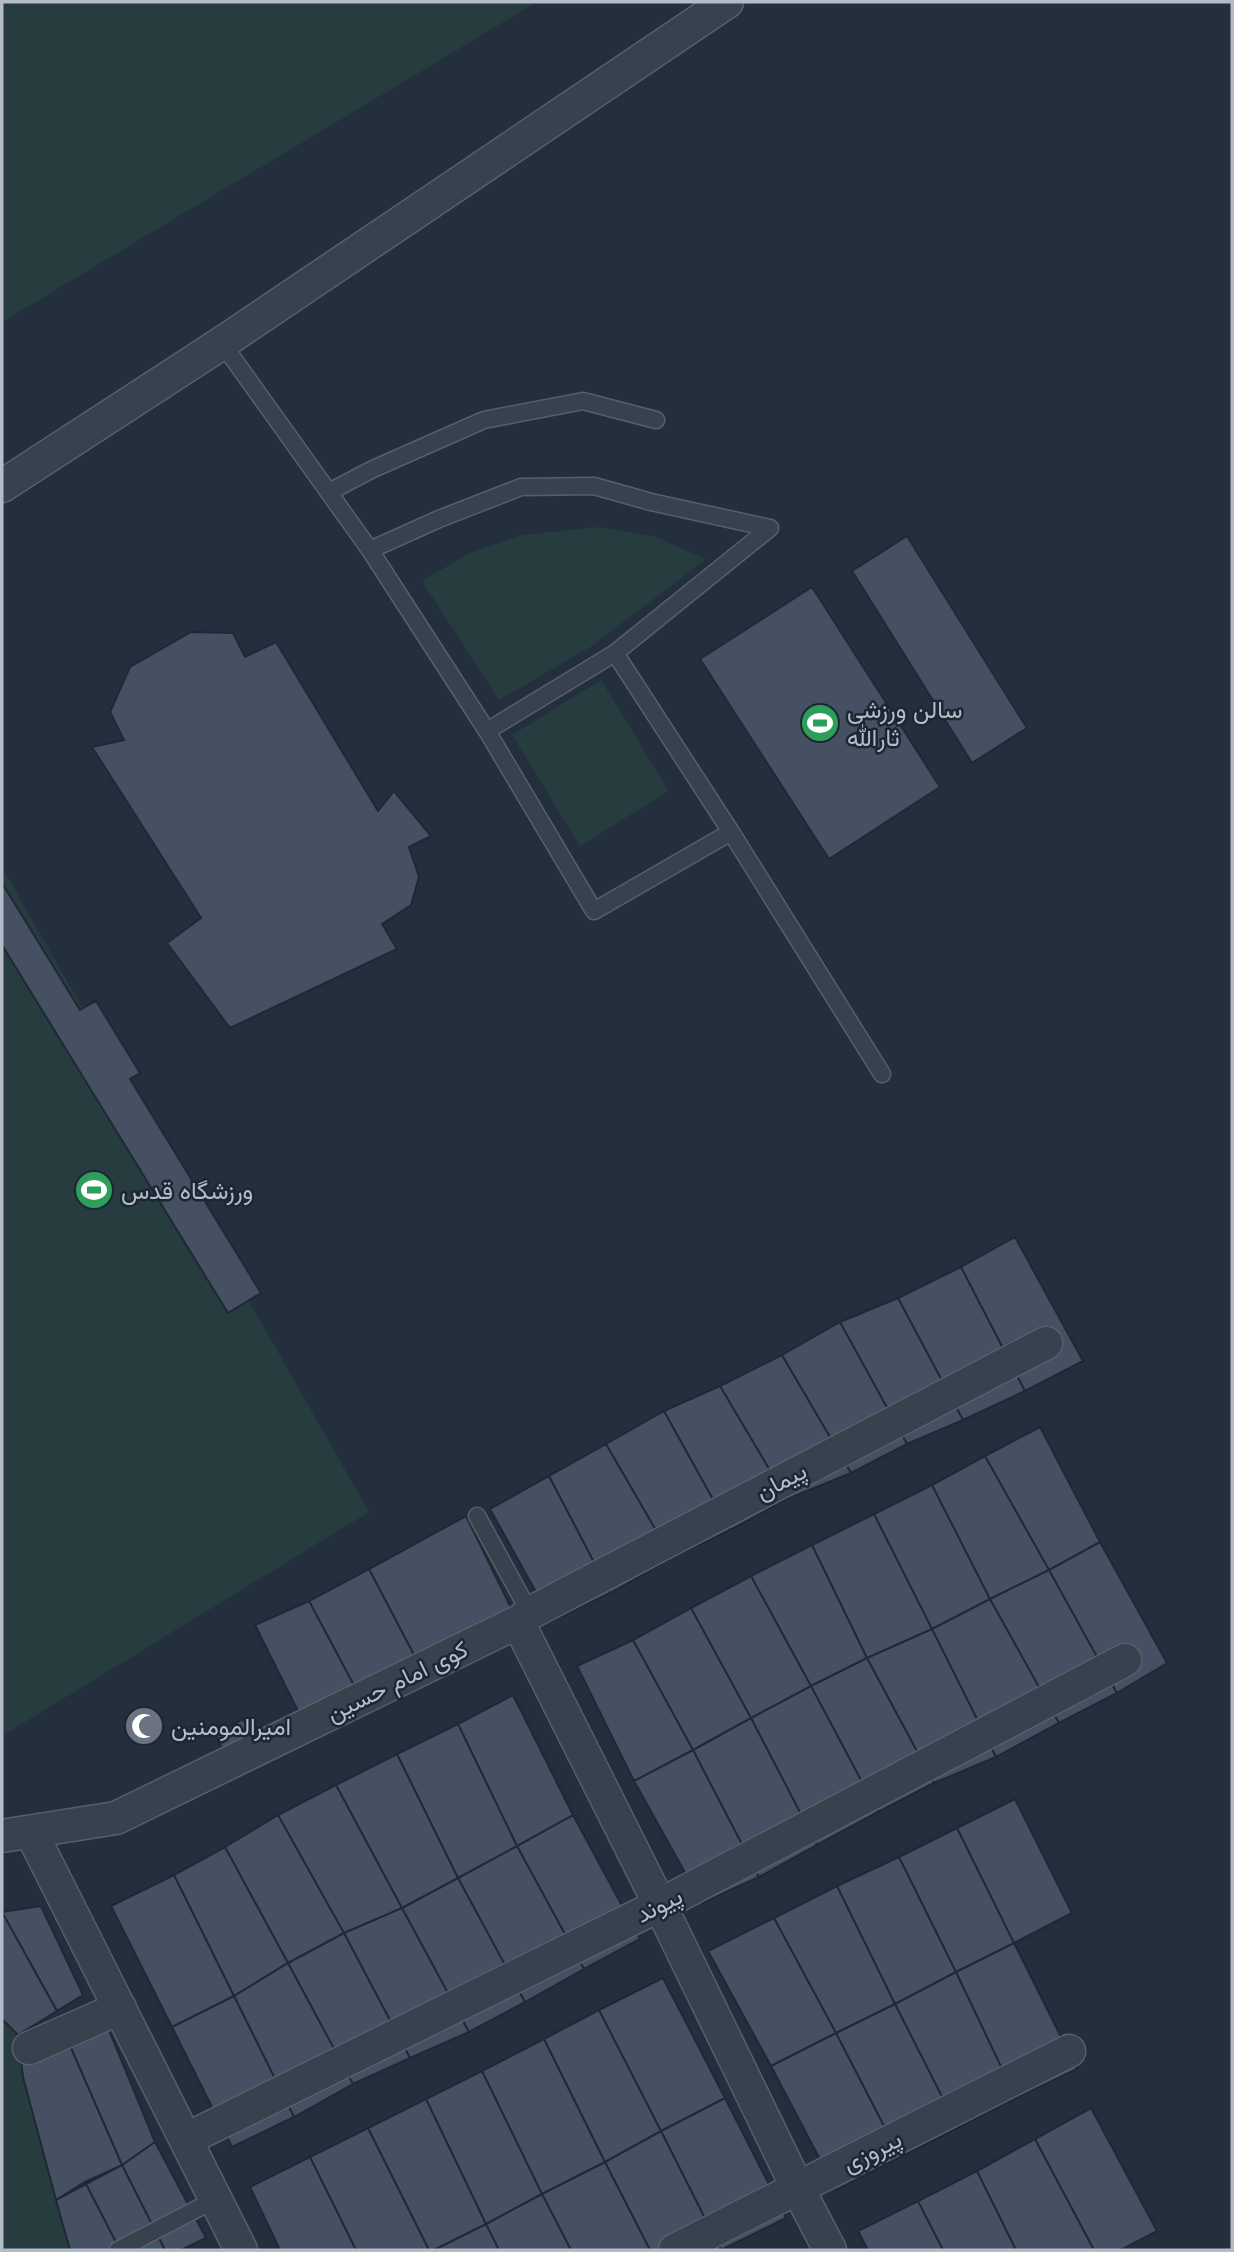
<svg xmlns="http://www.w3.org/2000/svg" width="1234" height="2252" viewBox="0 0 1234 2252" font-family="Helvetica,Vazirmatn,sans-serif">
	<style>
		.green { fill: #263c3f }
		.building { fill: #455162; stroke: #1f2835; stroke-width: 2 }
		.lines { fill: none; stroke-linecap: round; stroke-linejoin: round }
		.lane-casing { stroke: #565f6c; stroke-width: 19 }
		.street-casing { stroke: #565f6c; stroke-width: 35 }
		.lane { stroke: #38414e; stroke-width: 16 }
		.street { stroke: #38414e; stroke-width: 32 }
		.labels { text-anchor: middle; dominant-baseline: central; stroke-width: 5; stroke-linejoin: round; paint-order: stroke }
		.poi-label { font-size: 24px; fill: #b4bcc9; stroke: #1d2633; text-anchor: start }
		.street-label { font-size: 24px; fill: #b4bcc9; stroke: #1d2633 }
	</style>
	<rect width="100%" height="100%" fill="#242f3e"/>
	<path class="green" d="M2,2H537L2,322Z
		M599,527L656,537L706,559L592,646L499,700L422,581L470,553L522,535Z
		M601,680L669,791L580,846L512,735Z
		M2,867L369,1512L2,1736Z
		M2,2019L18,2035L23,2077L70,2250H2Z"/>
	<path class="building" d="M907,536L1027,728L972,763L852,571Z
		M812,587L940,787L829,859L700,659Z
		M191,632L233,633L245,657L276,642L378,811L394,791L431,836L409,847L419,877L411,905L382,924L397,949L230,1028L167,943L201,918L92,747L124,740L110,712L130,667Z
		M2,883L80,1010L96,1001L140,1073L130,1079L261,1293L228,1313L2,945Z
		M1015,1237L1083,1361L1025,1391L961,1267Z
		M961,1267L1025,1391L963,1420L898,1298Z
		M898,1298L963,1420L907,1444L840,1322Z
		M840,1322L907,1444L851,1473L782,1355Z
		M782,1355L851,1473L787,1499L720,1386Z
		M720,1386L787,1499L730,1530L664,1411Z
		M664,1411L730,1530L672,1558L606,1444Z
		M1040,1427L1100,1542L1049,1570L985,1456Z
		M606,1444L672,1558L610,1593L549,1476Z
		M985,1456L1049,1570L990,1599L932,1485Z
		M549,1476L610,1593L552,1621L490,1509Z
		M932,1485L990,1599L932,1629L874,1514Z
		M874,1514L932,1629L867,1658L812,1545Z
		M466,1516L518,1622L423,1672L369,1569Z
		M1100,1542L1167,1663L1117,1693L1049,1570Z
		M812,1545L867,1658L811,1686L751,1576Z
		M369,1569L423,1672L364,1704L309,1601Z
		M1049,1570L1117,1693L1059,1723L990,1599Z
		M751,1576L811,1686L751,1718L691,1608Z
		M990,1599L1059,1723L996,1757L932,1629Z
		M309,1601L364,1704L309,1733L255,1625Z
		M691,1608L751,1718L693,1750L633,1640Z
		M932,1629L996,1757L934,1783L867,1658Z
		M633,1640L693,1750L634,1781L577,1666Z
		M867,1658L934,1783L878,1812L811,1686Z
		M811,1686L878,1812L817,1845L751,1718Z
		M513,1695L573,1815L517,1846L458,1724Z
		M751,1718L817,1845L759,1877L693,1750Z
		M243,1719L263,1757L232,1772L216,1735Z
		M458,1724L517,1846L458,1878L397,1754Z
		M693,1750L759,1877L702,1903L634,1781Z
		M397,1754L458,1878L402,1908L336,1785Z
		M336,1785L402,1908L344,1933L278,1815Z
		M1015,1799L1072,1913L1014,1943L957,1828Z
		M278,1815L344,1933L288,1963L225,1847Z
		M573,1815L640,1939L584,1969L517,1846Z
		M957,1828L1014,1943L956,1972L899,1857Z
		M517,1846L584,1969L525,2002L458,1878Z
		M225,1847L288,1963L234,1996L174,1875Z
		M899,1857L956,1972L895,2004L837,1886Z
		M174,1875L234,1996L172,2027L111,1906Z
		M458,1878L525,2002L469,2032L402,1908Z
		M837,1886L895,2004L836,2033L774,1918Z
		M41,1906L83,1995L57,2011L2,1912Z
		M402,1908L469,2032L410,2058L344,1933Z
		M2,1912L57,2011L18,2035L2,2019Z
		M774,1918L836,2033L771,2066L708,1951Z
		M344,1933L410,2058L353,2084L288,1963Z
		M1014,1943L1077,2069L1016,2098L956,1972Z
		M288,1963L353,2084L294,2117L234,1996Z
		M956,1972L1016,2098L958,2128L895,2004Z
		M663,1978L725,2098L661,2131L599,2010Z
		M234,1996L294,2117L232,2147L172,2027Z
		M895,2004L958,2128L900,2157L836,2033Z
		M599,2010L661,2131L605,2162L544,2039Z
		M106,2023L155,2142L122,2165L68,2041Z
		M836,2033L900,2157L836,2190L771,2066Z
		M544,2039L605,2162L542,2194L482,2071Z
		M68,2041L122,2165L56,2200L23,2077L21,2060Z
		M482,2071L542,2194L486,2224L426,2099Z
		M725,2098L786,2218L721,2250L661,2131Z
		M426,2099L486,2224L434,2250H429L368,2128Z
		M1091,2108L1157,2231L1121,2250H1094L1035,2139Z
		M368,2128L429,2250H356L310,2157Z
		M661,2131L721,2250H650L605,2162Z
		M1035,2139L1094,2250H1016L977,2171Z
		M155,2142L206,2238L181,2250H165L122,2165Z
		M310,2157L356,2250H280L250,2187Z
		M605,2162L650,2250H571L542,2194Z
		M122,2165L165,2250H120L85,2182Z
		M977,2171L1016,2250H943L918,2201Z
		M85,2182L120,2250H70L56,2200Z
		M542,2194L571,2250H499L486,2224Z
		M918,2201L943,2250H868L858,2231Z
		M486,2224L499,2250H434Z"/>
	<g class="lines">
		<defs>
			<path id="lane" d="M222,343L370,550L487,731L594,911L731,832L615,653L487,731
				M329,492L373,469L484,420L583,401L656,420
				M370,550L439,519L521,487L594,486L651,502L770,528
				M615,653L770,528
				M731,832L882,1074
				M477,1516L530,1613
				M118,2250L216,2199"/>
			<path id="street" d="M2,486L222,343L727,2
				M518,1622L660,1905L798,2189L830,2250
				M31,1832L241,2250
				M2,1836L116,1818L518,1622L530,1613L1046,1343
				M29,2048L120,2008
				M187,2139L660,1905L1125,1660
				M675,2250L1069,2051"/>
		</defs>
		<use href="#lane" class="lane-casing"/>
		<use href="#street" class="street-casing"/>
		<use href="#lane" class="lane"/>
		<use href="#street" class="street"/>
	</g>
	<defs>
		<symbol id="stadium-disc" viewBox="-11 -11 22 22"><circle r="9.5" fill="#2e9e5b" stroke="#1d2633"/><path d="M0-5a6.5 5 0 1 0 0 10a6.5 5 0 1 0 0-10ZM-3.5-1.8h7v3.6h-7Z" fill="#fff"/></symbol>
		<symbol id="mosque-disc" viewBox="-11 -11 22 22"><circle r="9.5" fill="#6b7280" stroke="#1d2633"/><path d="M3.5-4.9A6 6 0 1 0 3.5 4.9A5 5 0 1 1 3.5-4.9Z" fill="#fff"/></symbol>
	</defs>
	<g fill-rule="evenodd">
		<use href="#stadium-disc" x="798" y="701" width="44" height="44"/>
		<use href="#stadium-disc" x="72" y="1168" width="44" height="44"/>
		<use href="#mosque-disc" x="122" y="1704" width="44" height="44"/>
	</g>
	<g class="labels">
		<g class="poi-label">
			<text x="847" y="709">سالن ورزشی<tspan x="847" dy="28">ثارالله</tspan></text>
			<text x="121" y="1190">ورزشگاه قدس</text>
			<text x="171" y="1726">امیرالمومنین</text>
		</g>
		<g class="street-label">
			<text transform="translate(781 1481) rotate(-28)">پیمان</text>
			<text transform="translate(397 1681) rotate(-26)">کوی امام حسین</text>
			<text transform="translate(659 1905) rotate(-27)">پیوند</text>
			<text transform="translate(872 2151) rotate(-27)">پیروزی</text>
		</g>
	</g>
	<rect width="1234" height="2252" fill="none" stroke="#b4bcc9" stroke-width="7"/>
</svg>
